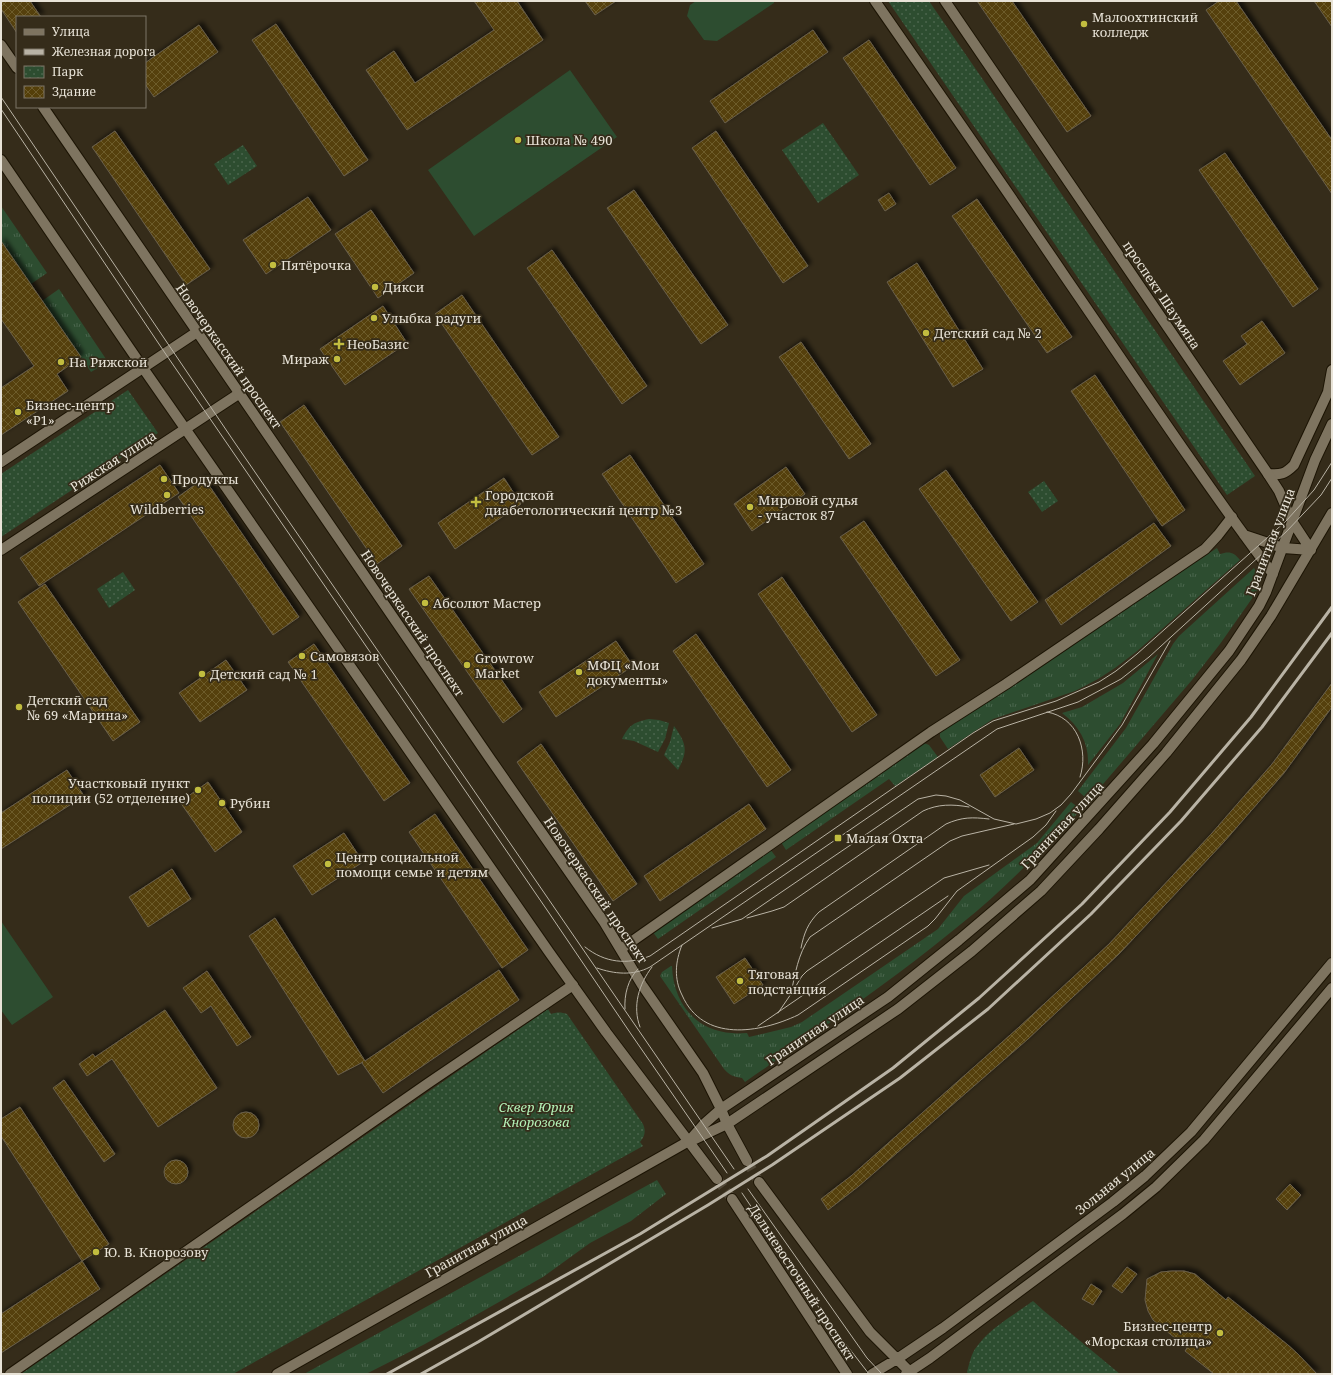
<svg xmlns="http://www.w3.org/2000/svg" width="1333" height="1375" viewBox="0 0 1333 1375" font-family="'Noto Serif',serif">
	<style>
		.grass { fill: url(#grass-tufts) }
		.park { fill: url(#park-dots) }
		.pitch { fill: #2d4d30 }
		.building { fill: url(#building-cross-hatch); stroke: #695f4b; filter: url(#shadow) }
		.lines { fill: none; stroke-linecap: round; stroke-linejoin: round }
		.secondary-tunnel { stroke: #504736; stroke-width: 10; stroke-dasharray: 10 5; stroke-linecap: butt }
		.street-casing { stroke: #1c1404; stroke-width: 12 }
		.secondary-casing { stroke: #1c1404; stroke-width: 12 }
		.street { stroke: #7e7460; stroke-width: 10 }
		.secondary { stroke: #7e7460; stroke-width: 10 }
		.tram { stroke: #b9b3a5; stroke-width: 1 }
		.rail { stroke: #b9b3a5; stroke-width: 3 }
		.poi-dot { fill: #c2bd3f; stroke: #352c1a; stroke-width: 1.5 }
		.labels { text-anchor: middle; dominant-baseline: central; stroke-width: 3.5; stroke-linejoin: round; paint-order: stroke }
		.poi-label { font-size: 13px; fill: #e8e3d7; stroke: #352c1a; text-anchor: start }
		.street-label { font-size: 13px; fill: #e8e3d7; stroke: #352c1a }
		.park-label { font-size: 13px; font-style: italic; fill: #b3f2b7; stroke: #352c1a }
	</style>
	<defs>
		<pattern id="grass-tufts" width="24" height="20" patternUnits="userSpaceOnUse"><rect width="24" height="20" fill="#2d4d30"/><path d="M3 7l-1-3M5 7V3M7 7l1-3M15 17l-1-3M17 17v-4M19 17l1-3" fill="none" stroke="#4b664d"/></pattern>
		<pattern id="park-dots" width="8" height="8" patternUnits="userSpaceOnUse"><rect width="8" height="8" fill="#2d4d30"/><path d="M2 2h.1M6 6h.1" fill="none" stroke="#4b664d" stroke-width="1.8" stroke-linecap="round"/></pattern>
		<pattern id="building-cross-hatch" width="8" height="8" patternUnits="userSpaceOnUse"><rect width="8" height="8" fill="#543f09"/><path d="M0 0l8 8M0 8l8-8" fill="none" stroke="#6d5b2c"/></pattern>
		<filter id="shadow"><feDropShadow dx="3.5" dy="-3.5" stdDeviation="2" flood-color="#0009"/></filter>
	</defs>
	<rect width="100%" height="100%" fill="#352c1a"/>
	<path class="grass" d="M1,206L47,273L31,284L1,241Z
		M59,289L108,362L91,372L42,301Z
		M1217,548L1220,554C1229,551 1234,552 1240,560L1136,652L1115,668L1098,679L1075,691L993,719L948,749L940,737V732L1008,686Z
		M1254,568C1259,576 1260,581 1258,590L1220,644L1192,680L1092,797L1086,798L1078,791L1126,728L1173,644L1179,636Z
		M1158,654L1120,724L1088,765C1089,743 1080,727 1062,713L1082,707L1123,683Z
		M924,743L929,745L938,757L895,786L889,779L786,850L781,842Z
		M1071,802L1079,808L1078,813C1040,851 1003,891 961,924C892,981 818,1031 745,1082L742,1078C734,1077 729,1075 724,1069L660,976L662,972L671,966H672C673,1002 695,1031 732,1033C737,1034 742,1033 747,1033L749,1037L791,1027L802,1022L938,929L964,896L1037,843Z
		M770,849L776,857L658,939L652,931Z
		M657,1180L666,1194L631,1221L590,1243L543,1277L425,1344L366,1374H304Z"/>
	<path class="park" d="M888,1H929L1255,476L1227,495Z
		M823,123L859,175L818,203L782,150Z
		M243,145L257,166L228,185L214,164Z
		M128,390L158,433L1,537V474Z
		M1044,481L1058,501L1042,512L1028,492Z
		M123,572L135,590L109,608L97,589Z
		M649,719L659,720L669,723L665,739L658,752L634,741L622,739C629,725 634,722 649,719Z
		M674,726C687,744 688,751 678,770L664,755L670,742Z
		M548,1009L551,1014C557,1012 561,1012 567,1014L643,1124C646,1131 645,1136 640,1142L643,1146L233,1374H21Z
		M1033,1301L1044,1311L1120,1374H968L967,1372C969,1365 971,1355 975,1349C989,1328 1014,1315 1033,1301Z"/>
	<path class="pitch" d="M696,1H774V3L717,41L704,40L687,16L690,5Z
		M570,70L617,137L474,236L428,170Z
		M1,921L53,997L12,1025L1,1010Z"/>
	<path class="building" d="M1,1H30L41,17H17V33L1,9Z
		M474,1H517L543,40L407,130L366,70L394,51L415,83L494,30Z
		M585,1H616L595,15Z
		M977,1H1012L1091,116L1067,132Z
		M1219,1H1236L1332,140V194L1206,10Z
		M1314,1H1332V27Z
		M276,24L368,160L344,176L252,40Z
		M199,25L218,52L154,97L145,84V63Z
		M813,30L828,52L725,123L710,101Z
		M869,40L956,168L930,185L843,58Z
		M115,131L210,269L186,285L92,147Z
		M716,131L808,266L783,283L692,148Z
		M1225,153L1318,289L1293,307L1199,170Z
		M634,190L728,325L701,344L607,208Z
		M889,193L896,204L885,211L878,200Z
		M308,197L331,230L266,274L243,240Z
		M977,199L1072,337L1047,353L952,216Z
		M371,210L414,273L378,298L335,234Z
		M1,241L81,357L57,374L68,391L1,435V388L34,366L1,319Z
		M552,250L647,386L622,404L527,268Z
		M917,263L983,369L953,387L887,282Z
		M462,295L559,437L532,455L435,314Z
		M383,306L407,343L345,385L320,349Z
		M1262,321L1285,353L1240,385L1223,361L1247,344L1241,336Z
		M801,342L871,444L849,459L779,357Z
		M1095,375L1185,510L1162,526L1071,391Z
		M304,405L402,546L377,564L280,422Z
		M630,455L704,564L676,583L602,474Z
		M160,465L179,493L39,586L20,558Z
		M786,467L805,494L752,531L734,504Z
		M946,470L1038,602L1011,621L919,489Z
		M204,478L299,617L273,635L178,497Z
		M504,478L521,504L455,549L438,523Z
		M864,521L960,660L936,676L840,537Z
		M1154,523L1171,546L1061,625L1045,600Z
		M429,576L522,709L503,723L409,589Z
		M782,577L877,715L852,732L758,594Z
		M45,584L140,722L113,741L18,602Z
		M696,634L791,770L767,787L673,651Z
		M616,641L633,666L556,717L539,692Z
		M314,644L410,783L384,801L288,662Z
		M226,660L247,690L200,722L179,693Z
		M1332,683V707L1284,773L1224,842L1119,954L1028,1039L859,1186L828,1210L821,1199L851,1176L1018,1028L1109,944L1212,833L1272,764Z
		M541,744L637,884L613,901L517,762Z
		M1019,748L1034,770L995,797L980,775Z
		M67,770L84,796L1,849V813Z
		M208,782L242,832L215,852L180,802Z
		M749,804L766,829L660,901L644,876Z
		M435,814L528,950L502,968L409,832Z
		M344,833L363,862L312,895L293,866Z
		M172,869L191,899L148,927L129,897Z
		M275,918L365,1061L499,970L519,1000L383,1093L362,1063L363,1062L338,1075L249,936Z
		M745,958L763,985L734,1004L716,977Z
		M207,971L251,1037L237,1046L211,1006L201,1013L183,988Z
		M165,1010L217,1088L158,1127L112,1059L87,1076L79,1064L93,1054L95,1057Z
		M64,1080L115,1154L104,1162L53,1088Z
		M20,1107L109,1244L82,1261L1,1136V1119Z
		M233 1125a13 13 0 1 1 26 0a13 13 0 1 1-26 0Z
		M164 1172a12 12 0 1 1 24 0a12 12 0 1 1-24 0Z
		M1290,1184L1301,1195L1287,1210L1276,1199Z
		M82,1261L100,1289L1,1353V1314Z
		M1127,1267L1137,1274L1122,1293L1112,1286Z
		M1172,1271H1184L1195,1274L1226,1300L1228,1297L1288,1345L1298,1354L1317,1374H1214L1185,1351L1187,1348L1153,1320L1148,1311L1145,1300L1147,1279L1161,1272Z
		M1091,1284L1102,1291L1093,1305L1082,1299Z"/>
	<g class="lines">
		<path class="secondary-tunnel" d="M747,1161L759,1182
			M717,1179L732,1199"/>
		<defs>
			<path id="street" d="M1,462L197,332
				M1268,474C1281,475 1285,474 1294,465L1328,392L1332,370
				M1,550L240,393
				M621,949L931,732L1006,684L1205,549L1218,535L1232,517
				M10,1374L427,1084L573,985
				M277,1374L689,1141"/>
			<path id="secondary" d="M875,1C939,93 1003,185 1066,278C1134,377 1201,478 1273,574
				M945,1L1268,474L1279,491L1292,521L1311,550
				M1,45L17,68
				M43,107L491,760L604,922L642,985L703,1073L721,1109L727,1124L747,1161
				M1,160L143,368L549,952L606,1032L717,1179
				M1244,535L1283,548L1311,550
				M693,1140L727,1124L898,1009L972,951L1041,891L1099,829L1166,753L1241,660L1271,616L1332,513
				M689,1141L704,1124L721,1109L888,997L959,940L1030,880L1153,744L1229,651L1259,606L1266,592L1315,460L1332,424
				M759,1182L870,1332L912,1374
				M732,1199L847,1374
				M872,1374L897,1359L943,1328L1113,1202L1145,1176L1191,1132L1332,963
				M906,1374L930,1358L1123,1214L1156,1187L1204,1140L1332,988"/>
		</defs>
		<use href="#street" class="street-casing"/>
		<use href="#secondary" class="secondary-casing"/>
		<use href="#street" class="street"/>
		<use href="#secondary" class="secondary"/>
		<path class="tram" d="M1,97L235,443L734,1169
			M1,109L165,353L547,910L631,1034L727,1173
			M1047,712C1077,717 1089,750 1080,777
			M747,918L772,911L784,907L923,811C938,804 952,804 969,807
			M712,928L742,919L918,799L936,795L946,796L960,800L994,819L1016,824L1036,819L1050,813L1061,805L1071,794L1122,725L1170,641
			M682,945C675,962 674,979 682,995C703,1043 760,1033 798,1015L928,926L935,919L957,891L1033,837L1046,825L1056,811
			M585,947C605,963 627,965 650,956L973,733L993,721L1056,701L1099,682L1116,671L1137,654L1286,521L1314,490L1332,462
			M801,948C804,933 808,923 819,912L946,824C962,817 972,817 989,819
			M597,968C614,974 633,976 650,967L997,729L1078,702L1121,679L1149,657L1286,532L1321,495L1332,478
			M791,994C795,974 798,954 810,937L950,841L962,836L1014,824
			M625,1009C624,995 628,979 638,969
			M778,1013L791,994L802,976L807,971L944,878L989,865
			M758,1026L948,896
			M640,1027C632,1006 639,984 652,967
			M748,1189L867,1358L882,1374
			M742,1193L828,1321L869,1374"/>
		<path class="rail" d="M387,1374L640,1234L767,1156L893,1068L979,998L1082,904L1170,812L1251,717L1332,607
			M421,1374L478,1342L708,1205L772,1165L900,1078L988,1009L1091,914L1181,821L1262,727L1332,633"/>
	</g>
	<g class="poi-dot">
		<circle cx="1084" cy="24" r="4"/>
		<circle cx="518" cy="140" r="4"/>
		<circle cx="273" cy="265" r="4"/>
		<circle cx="375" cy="287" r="4"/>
		<circle cx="374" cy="318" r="4"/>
		<circle cx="926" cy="333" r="4"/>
		<path d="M337 338h4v4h4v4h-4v4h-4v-4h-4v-4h4z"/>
		<circle cx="337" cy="359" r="4"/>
		<circle cx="61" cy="362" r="4"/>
		<circle cx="18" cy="412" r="4"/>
		<circle cx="164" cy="479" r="4"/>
		<circle cx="167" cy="495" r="4"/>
		<path d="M474 496h4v4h4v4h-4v4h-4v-4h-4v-4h4z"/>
		<circle cx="750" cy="507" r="4"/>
		<circle cx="425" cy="603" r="4"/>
		<circle cx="302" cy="656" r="4"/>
		<circle cx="467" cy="665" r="4"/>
		<circle cx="579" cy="672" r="4"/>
		<circle cx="202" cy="674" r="4"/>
		<circle cx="19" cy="707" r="4"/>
		<circle cx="198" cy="790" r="4"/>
		<circle cx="222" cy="803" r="4"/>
		<rect x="834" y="834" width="8" height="8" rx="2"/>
		<circle cx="328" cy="864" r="4"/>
		<circle cx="740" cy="981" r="4"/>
		<circle cx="96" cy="1252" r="4"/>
		<circle cx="1220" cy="1333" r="4"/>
	</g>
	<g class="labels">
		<g class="poi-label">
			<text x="1092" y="17">Малоохтинский<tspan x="1092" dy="15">колледж</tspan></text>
			<text x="526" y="140">Школа № 490</text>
			<text x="281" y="265">Пятёрочка</text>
			<text x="383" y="287">Дикси</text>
			<text x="382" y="318">Улыбка радуги</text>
			<text x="934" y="333">Детский сад № 2</text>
			<text x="347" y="344">НеоБазис</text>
			<text x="329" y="359" text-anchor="end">Мираж</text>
			<text x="69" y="362">На Рижской</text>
			<text x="26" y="405">Бизнес-центр<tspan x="26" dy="15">«Р1»</tspan></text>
			<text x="172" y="479">Продукты</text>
			<text x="485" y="495">Городской<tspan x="485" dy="15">диабетологический центр №3</tspan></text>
			<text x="758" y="500">Мировой судья<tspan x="758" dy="15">- участок 87</tspan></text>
			<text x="167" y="509" text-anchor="middle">Wildberries</text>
			<text x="433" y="603">Абсолют Мастер</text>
			<text x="310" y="656">Самовязов</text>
			<text x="475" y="658">Growrow<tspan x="475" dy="15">Market</tspan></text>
			<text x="587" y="665">МФЦ «Мои<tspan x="587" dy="15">документы»</tspan></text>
			<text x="210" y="674">Детский сад № 1</text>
			<text x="27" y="700">Детский сад<tspan x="27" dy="15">№ 69 «Марина»</tspan></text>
			<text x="190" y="783" text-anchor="end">Участковый пункт<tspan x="190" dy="15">полиции (52 отделение)</tspan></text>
			<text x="230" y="803">Рубин</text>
			<text x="846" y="838">Малая Охта</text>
			<text x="336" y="857">Центр социальной<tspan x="336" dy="15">помощи семье и детям</tspan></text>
			<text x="748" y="974">Тяговая<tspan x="748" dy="15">подстанция</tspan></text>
			<text x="104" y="1252">Ю. В. Кнорозову</text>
			<text x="1212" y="1326" text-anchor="end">Бизнес-центр<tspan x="1212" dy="15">«Морская столица»</tspan></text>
		</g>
		<g class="street-label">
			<text transform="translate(1162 295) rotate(56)">проспект Шаумяна</text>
			<text transform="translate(229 356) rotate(55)">Новочеркасский проспект</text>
			<text transform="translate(113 461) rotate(-33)">Рижская улица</text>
			<text transform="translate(1270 542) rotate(-69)">Гранитная улица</text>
			<text transform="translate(413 623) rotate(56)">Новочеркасский проспект</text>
			<text transform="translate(1062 825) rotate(-47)">Гранитная улица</text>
			<text transform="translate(596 890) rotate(56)">Новочеркасский проспект</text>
			<text transform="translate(815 1030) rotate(-34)">Гранитная улица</text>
			<text transform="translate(1115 1181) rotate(-39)">Зольная улица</text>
			<text transform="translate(476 1246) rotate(-29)">Гранитная улица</text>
			<text transform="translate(802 1282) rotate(57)">Дальневосточный проспект</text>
		</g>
		<g class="park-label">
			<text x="536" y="1107">Сквер Юрия<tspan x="536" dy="15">Кнорозова</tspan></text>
		</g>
	</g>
	<rect width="1333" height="1375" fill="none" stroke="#e8e3d7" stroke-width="4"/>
	<rect x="16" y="16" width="130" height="92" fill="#352c1a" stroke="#7d7566"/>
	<rect x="24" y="29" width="20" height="6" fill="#7e7460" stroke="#7d7566"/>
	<text x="52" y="36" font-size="12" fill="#e8e3d7">Улица</text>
	<rect x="24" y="49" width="20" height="6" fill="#b9b3a5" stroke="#7d7566"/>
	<text x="52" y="56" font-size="12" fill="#e8e3d7">Железная дорога</text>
	<rect x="24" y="66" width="20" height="12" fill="url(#park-dots)" stroke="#7d7566"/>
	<text x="52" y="76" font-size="12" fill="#e8e3d7">Парк</text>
	<rect x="24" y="86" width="20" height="12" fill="url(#building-cross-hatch)" stroke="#7d7566"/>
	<text x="52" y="96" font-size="12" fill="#e8e3d7">Здание</text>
</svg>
